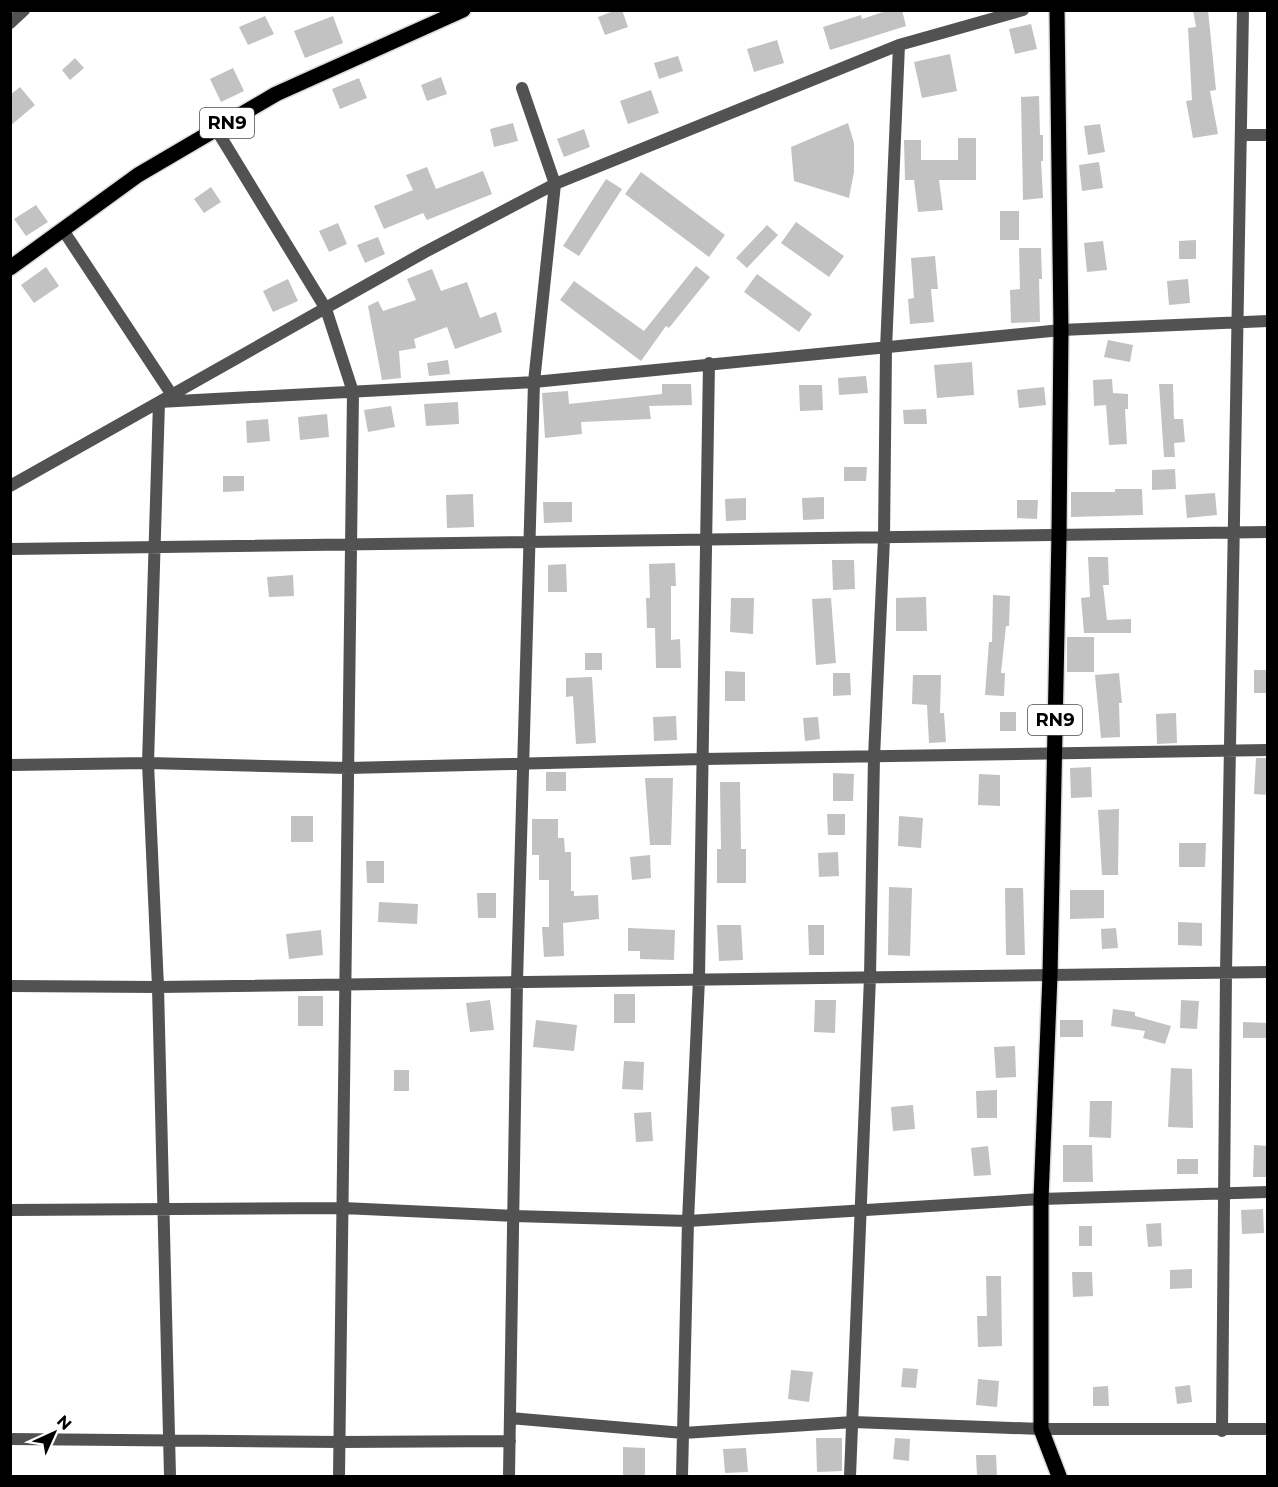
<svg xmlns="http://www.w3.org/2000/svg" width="1278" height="1487" viewBox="0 0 1278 1487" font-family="Montserrat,sans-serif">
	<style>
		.building { fill: #c2c2c2 }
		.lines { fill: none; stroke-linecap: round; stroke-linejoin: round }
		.primary-casing { stroke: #dbdbdb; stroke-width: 18 }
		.street { stroke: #525252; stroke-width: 12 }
		.primary { stroke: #000; stroke-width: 15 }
		.labels { text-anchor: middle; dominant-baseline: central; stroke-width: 5; stroke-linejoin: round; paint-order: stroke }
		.shield { fill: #fff; stroke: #4c4c4c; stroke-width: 1.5 }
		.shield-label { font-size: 18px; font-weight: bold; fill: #000 }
	</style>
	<rect width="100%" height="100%" fill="#fff"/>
	<path class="building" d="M616,10H622L628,27L605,35L598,17Z
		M889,10H902L906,26L830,50L823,27L861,15L862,19Z
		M1193,10H1208L1216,90L1210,91L1218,134L1193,138L1186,101L1192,100L1188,28L1196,27Z
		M265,16L274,34L248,45L239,27Z
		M333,16L343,43L305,58L294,31Z
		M1031,24L1037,49L1015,54L1009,29Z
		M777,40L784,63L754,72L747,49Z
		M950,54L957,91L922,98L914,62Z
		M678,56L683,71L659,79L654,63Z
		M75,58L84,68L70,80L62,70Z
		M233,68L244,91L221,102L210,79Z
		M441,77L447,94L427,101L421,85Z
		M359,78L367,98L340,109L332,89Z
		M20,87L35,105L10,126V95Z
		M651,90L659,113L628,124L620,101Z
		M1039,96L1040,135H1043V161H1041L1043,198L1023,200L1021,97Z
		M513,123L518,141L494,147L490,129Z
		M848,123L854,143V172L849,198L794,181L791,147Z
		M1100,124L1105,152L1088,155L1084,126Z
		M584,129L590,147L564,157L557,139Z
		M958,138H976V180H939L943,210L918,212L914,180H905L904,140H921V160H958Z
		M1099,162L1103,188L1082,191L1079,165Z
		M427,167L436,189L483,171L492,194L427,220L423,213L384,229L374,206L413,190L406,175Z
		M641,172L725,235L709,257L625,194Z
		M606,179L622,189L579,256L563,246Z
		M211,187L221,202L204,213L194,199Z
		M36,205L48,222L26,236L14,219Z
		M1000,211H1019V240H1000Z
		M796,222L844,256L829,277L781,243Z
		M338,223L347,244L329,252L319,231Z
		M767,225L778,235L747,268L736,258Z
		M378,237L385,254L365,263L357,245Z
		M1196,240V259H1179V241Z
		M1103,241L1107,270L1087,272L1084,243Z
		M1019,248H1041L1042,279H1039L1040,322L1011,323L1010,290L1020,289Z
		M935,256L938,289H931L934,322L910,324L908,299L914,298L911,258Z
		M696,266L710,277L669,328L666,326L641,361L560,300L574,281L644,331Z
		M46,267L59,286L34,303L21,285Z
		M432,269L441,291L467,282L480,318L496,312L502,332L455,349L447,327L414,339L416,348L399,351L401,378L382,380L368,306L378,301L383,311L416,300L407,279Z
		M757,274L812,314L799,332L744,292Z
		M288,279L298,301L273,312L263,291Z
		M1188,279L1190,303L1169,305L1167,281Z
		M1108,340L1133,345L1130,362L1104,357Z
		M448,360L450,374L429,376L427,363Z
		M972,362L974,395L937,398L934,365Z
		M866,376L868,393L839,395L838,378Z
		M1112,379L1113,393L1128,394V409H1125L1127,444L1109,445L1106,405L1094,406L1093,380Z
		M662,384H691L692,405L649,406L651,419L581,422L582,434L545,438L542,393L568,391L569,404L662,394Z
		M1159,384H1173L1174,419H1183L1185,442L1174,443L1175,457H1164Z
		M799,385H822L823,410L800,411Z
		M1044,387L1046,405L1019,408L1017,390Z
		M458,402L459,424L426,426L424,404Z
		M391,406L395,427L368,432L364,410Z
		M926,409L927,424H904L903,410Z
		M327,414L329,437L300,440L298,417Z
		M268,419L270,441L247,443L246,421Z
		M844,467H867L866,481H844Z
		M1175,469L1176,489L1152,490V470Z
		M223,476H244V491L223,492Z
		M1115,489H1142L1143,515L1071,517V492H1115Z
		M1215,493L1217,515L1187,518L1185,495Z
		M473,494L474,527L447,528L446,495Z
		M824,497V519L803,520L802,498Z
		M746,498V520L726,521L725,499Z
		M1017,500H1038L1037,519L1017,518Z
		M543,502H572V522L544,523Z
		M1088,557H1108L1109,585H1103L1107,620L1131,619V633H1084L1081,598L1090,597Z
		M832,560H854L855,589L833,590Z
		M675,563L676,586H671V640L680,639L681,668H656L655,628H647L646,598H650L649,564Z
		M566,564L567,592H548V565Z
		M293,575L294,596L269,597L267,577Z
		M993,595L1010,596L1009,626H1006L1001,673H1005L1004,696L985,695L989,642H992Z
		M926,597L927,631H896V598Z
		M731,598H754L753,634L730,632Z
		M831,598L836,663L816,665L812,599Z
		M1067,637H1094V672H1067Z
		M585,653H602V670H585Z
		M1254,670H1268V693H1254Z
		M725,671L745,672V701H725Z
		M833,673H850L851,695L833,696Z
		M1119,673L1122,703H1119L1120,737L1101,738L1095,675Z
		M913,675H941L940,713H944L946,742L929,743L927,705L912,704Z
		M592,677L596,743L576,744L573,696L566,697V678Z
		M1000,712H1016V731H1000Z
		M1176,713L1177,743L1157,744L1156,714Z
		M676,716L677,740L654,741L653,717Z
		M818,717L820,739L805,741L803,718Z
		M1256,758H1268V795L1254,794Z
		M1091,767L1092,797L1071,798L1070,768Z
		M546,772H566V791H546Z
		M833,773L854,774L853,801H833Z
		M979,774L1000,775V806L978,805Z
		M645,778H673L671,845H650Z
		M720,782H740L741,849H746V883H717V849H721Z
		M1119,809L1118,875H1102L1098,810Z
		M827,814H845V835H828Z
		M291,816H313V842H291Z
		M899,816L923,818L921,848L898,846Z
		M532,819H558V838H564L565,852H571V891H574V896L598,895L599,919L563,923L564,956L544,957L542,927H549V880H539V855H532Z
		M1179,843H1206L1205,867H1179Z
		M838,852L839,876L819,877L818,853Z
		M650,855L651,878L632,880L630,857Z
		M366,861H384V883H367Z
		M889,887L912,888L910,956L888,955Z
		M1005,888H1023L1025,955H1006Z
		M1070,890H1104V918L1070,919Z
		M477,893H496V918H478Z
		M379,902L418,904L417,924L378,922Z
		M1178,922L1202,923V946L1178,945Z
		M717,925H741L743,960L719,961Z
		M808,925H824V955H809Z
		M628,928L675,930L674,960L640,959V951H628Z
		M1116,928L1118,948L1102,949L1101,929Z
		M321,930L323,955L289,959L286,934Z
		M614,994H635V1023H614Z
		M298,996H323V1026H298Z
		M490,1000L494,1030L470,1032L466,1003Z
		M815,1000H836L835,1033L814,1032Z
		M1181,1000L1199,1001L1197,1029L1180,1028Z
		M1113,1009L1135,1012V1016L1171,1026L1165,1044L1143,1038L1145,1031L1111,1026Z
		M536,1020L577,1025L574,1051L533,1047Z
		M1060,1020H1083V1037H1060Z
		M1243,1022L1268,1023V1038H1243Z
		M1015,1046L1016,1077L996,1078L994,1047Z
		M624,1061L644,1062L643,1090L622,1089Z
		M1171,1068L1192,1069L1193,1128L1168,1127Z
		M394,1070H409V1091H394Z
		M997,1090V1118H977L976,1091Z
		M1090,1101H1112L1111,1138L1089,1137Z
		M913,1105L915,1129L893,1131L891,1107Z
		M651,1112L653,1141L636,1142L634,1113Z
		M1063,1145H1092L1093,1182H1063Z
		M1254,1145L1268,1146V1177H1253Z
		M988,1146L991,1175L974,1176L971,1148Z
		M1177,1159H1198V1174H1177Z
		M1263,1209L1264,1233L1242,1234L1241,1210Z
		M1161,1223L1162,1246L1148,1247L1146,1224Z
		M1079,1226H1092V1246H1079Z
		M1192,1269V1288L1170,1289V1270Z
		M1072,1272H1092L1093,1296L1073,1297Z
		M986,1276H1001L1002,1346L978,1347L977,1316H987Z
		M903,1368L918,1369L916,1388L901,1387Z
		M791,1370L813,1372L809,1402L788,1399Z
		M978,1379L999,1381L997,1407L976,1405Z
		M1190,1385L1192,1402L1177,1404L1175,1387Z
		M1108,1386L1109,1406H1093V1387Z
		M816,1438H842V1471L817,1472Z
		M895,1438L910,1439L909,1461L893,1459Z
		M623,1447L645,1448V1476L623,1475Z
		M746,1448L748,1472L725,1473L723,1449Z
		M976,1455H996L997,1475H977Z"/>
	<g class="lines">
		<defs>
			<path id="primary" d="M1057,10L1061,330L1059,535L1050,975L1041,1199V1429L1059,1476
				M10,268L138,175L276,94L463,10"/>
		</defs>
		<use href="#primary" class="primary-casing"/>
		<path class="street" d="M10,23L24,10
			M216,129L326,309L353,392L339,1476
			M1241,135H1268
			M63,230L172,395
			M10,486L425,252L555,184L899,45L1023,10
			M10,549L1268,532
			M10,765L148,763L348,768L703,759L1268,750
			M10,986L158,987L1268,972
			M10,1210L343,1208L514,1216L688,1221L1041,1199L1268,1192
			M510,1418L683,1433L853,1422L1041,1429H1268
			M1222,1431L1226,972L1243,10
			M10,1439L340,1442L510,1441
			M170,1476L158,987L148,763L159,402L534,382L1061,330L1268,321
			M509,1476L517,982L534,382L555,184L522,88
			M682,1476L688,1221L699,979L709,363
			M850,1476L870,977L874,757L884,539L886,349L899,45"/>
		<use href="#primary" class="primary"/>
	</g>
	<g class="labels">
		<g class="shield">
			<rect x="200" y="108" width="54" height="30" rx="4.5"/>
			<rect x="1028" y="705" width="54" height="30" rx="4.5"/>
		</g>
		<g class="shield-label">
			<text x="227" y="123">RN9</text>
			<text x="1055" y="720">RN9</text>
		</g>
	</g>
	<rect width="1278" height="1487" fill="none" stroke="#000000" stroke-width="24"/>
	<g transform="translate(54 1433) rotate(45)" stroke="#ffffff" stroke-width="4.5" paint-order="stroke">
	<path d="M0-4.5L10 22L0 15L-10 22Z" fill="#000000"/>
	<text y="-9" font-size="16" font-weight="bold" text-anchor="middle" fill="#000000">N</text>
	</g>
</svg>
